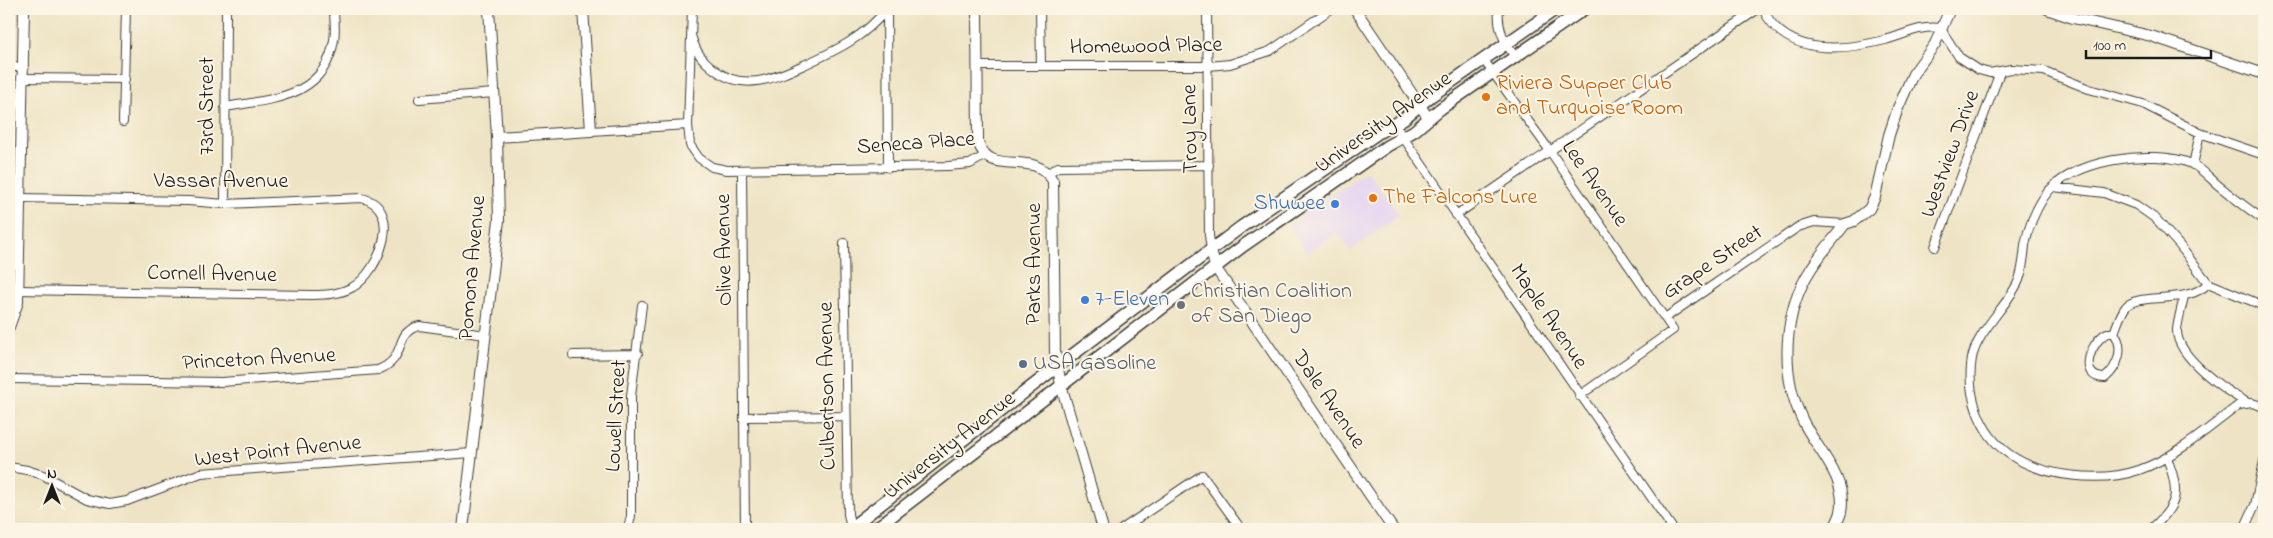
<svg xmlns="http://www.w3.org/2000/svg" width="2273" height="538" viewBox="0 0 2273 538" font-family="'Indie Flower',sans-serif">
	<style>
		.built { fill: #e4d3f2 }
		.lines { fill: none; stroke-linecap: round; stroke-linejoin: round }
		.street-casing { stroke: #3c3a35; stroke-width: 10 }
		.secondary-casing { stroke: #3c3a35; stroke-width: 12 }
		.primary-casing { stroke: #3c3a35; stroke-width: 14 }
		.street { stroke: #fff; stroke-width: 8 }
		.secondary { stroke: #fff; stroke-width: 10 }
		.primary { stroke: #fff; stroke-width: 11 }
		.food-dot { fill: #e8710a; stroke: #fcf5e5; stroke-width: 2 }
		.shop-dot { fill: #3f7fe0; stroke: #fcf5e5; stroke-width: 2 }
		.worship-dot { fill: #6b7280; stroke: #fcf5e5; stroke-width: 2 }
		.service-dot { fill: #5c6f8a; stroke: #fcf5e5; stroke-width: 2 }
		.labels { text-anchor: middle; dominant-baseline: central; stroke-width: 4; stroke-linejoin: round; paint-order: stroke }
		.street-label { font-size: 22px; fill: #1c1c1c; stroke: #fcf5e5 }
		.food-label { font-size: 22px; fill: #c56008; stroke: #fcf5e5; text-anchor: start }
		.shop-label { font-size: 22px; fill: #366cbe; stroke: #fcf5e5; text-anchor: end }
		.worship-label { font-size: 22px; fill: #5b616d; stroke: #fcf5e5; text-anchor: start }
		.service-label { font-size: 22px; fill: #4e5e75; stroke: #fcf5e5; text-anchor: start }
	</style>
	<rect width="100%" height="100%" fill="#fcf5e5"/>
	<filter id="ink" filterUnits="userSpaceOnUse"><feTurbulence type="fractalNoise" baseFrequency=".02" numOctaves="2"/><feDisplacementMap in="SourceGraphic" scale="10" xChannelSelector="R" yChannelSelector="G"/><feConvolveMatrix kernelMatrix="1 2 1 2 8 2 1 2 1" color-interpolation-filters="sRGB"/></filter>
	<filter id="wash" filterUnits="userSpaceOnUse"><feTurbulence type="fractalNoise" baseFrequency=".0096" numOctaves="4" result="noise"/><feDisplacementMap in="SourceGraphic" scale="20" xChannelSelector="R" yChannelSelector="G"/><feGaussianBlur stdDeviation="1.12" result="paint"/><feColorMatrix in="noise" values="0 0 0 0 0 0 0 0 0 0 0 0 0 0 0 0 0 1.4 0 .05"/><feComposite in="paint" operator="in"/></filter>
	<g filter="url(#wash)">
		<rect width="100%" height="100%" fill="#eee4c5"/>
		<path class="built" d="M1367,171L1399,215L1350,251L1337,232L1307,253L1289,225Z"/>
	</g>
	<g filter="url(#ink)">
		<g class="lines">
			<defs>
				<path id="street" d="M692,9L688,125L690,145L699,158L712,167L727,170L948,166L970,164L984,156
					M887,9L888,168
					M1040,9L1041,66
					M1207,9L1209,235L1211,250
					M1499,9C1497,29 1504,41 1515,57
					M1763,9C1785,56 1842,51 1885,40C1904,35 1920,25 1940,28L1959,57L1979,70L1990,73L2011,69L2044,71L2089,89L2143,104L2200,133L2264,155
					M692,38C696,52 702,60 714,69C743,93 775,78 806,64C839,49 864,37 887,9
					M1483,59L1550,151L1673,330L1579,396
					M978,66H1208L1230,64L1270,51L1331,9
					M9,67H21
					M21,78L125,79
					M419,99L494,93
					M225,107C272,99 325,98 334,40C336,30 334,19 334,9
					M123,122L126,9
					M1394,124L1673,529
					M591,131L688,125
					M2193,165L2200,133
					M742,170L745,529
					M1048,173L1058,167L1209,165
					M2053,187L2104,193L2136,205L2156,219L2180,246L2208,283L2264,306
					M225,204L226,9
					M1456,215L1758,9
					M2264,220C2250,210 2236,200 2223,189C2213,182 2203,169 2192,164C2153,148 2069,159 2044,197C2035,211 2028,228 2025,245C2024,257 2023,268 2019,280C2008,306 1978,330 1972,358C1966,393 1979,433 2009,454C2041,477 2102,483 2139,470C2176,457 2207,429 2239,405L2252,403L2264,407
					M844,243L848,514L851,529
					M1935,247L2000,72
					M9,251H19
					M18,290L312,295C327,295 340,294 353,287C380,271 404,208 362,198L225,204L188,201L20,198
					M2184,296C2182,307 2178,319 2177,330C2176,357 2227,392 2248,403
					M1665,318L1798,227L1814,222L1845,224
					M2107,333H2114C2125,348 2118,367 2105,378C2077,378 2090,342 2107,333Z
					M2114,333C2117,325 2120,315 2125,308C2137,291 2189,306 2208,283
					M573,355L638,354
					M9,379L222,382L378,370C409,358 392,333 419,326L486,335
					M745,417L846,416
					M9,467L27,470L43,475L87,499L110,504L127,501L201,473L472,453
					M628,529L631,516V396L642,305
					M1122,529L1202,475L1241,529
					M2151,529C2179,505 2180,492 2167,458
					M2244,529L2255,505L2264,461"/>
				<path id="secondary" d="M977,9L978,142C991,180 1032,146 1053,181L1055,352L1061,385L1103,529
					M1355,9L1429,119
					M2047,9L2073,18L2151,36L2264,74
					M497,137L591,131L583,9
					M1211,250L1215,267L1393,529
					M9,327L18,302L24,9
					M463,529L499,220L497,137L489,9
					M1834,529C1836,524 1840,517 1841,512C1848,477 1815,448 1802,419C1780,373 1783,312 1811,269C1821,253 1834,239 1845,224L1854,221L1869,209L1875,197L1889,135L1898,108L1913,74L1935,44L1950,9"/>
				<path id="primary" d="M849,529L1058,366L1241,227L1378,133L1403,119L1431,96L1556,9
					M875,529L1243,246L1387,146L1414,131L1440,109L1584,9"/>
			</defs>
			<use href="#street" class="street-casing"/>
			<use href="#secondary" class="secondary-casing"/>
			<use href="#primary" class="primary-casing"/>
			<use href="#street" class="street"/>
			<use href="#secondary" class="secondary"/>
			<use href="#primary" class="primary"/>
		</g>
	</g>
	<g class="food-dot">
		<circle cx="1486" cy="97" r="5"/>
		<circle cx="1373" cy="198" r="5"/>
	</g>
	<g class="shop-dot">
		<circle cx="1335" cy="204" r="5"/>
		<circle cx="1085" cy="300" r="5"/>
	</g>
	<circle class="worship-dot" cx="1181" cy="305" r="5"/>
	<circle class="service-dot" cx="1023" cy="364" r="5"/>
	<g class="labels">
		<g class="street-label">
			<text transform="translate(1146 47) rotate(-1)">Homewood Place</text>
			<text transform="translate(208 106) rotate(-90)">73rd Street</text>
			<text transform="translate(1384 123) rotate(-35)">University Avenue</text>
			<text transform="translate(1191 129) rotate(-91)">Troy Lane</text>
			<text transform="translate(916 144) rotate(-4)">Seneca Place</text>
			<text transform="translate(1951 154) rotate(-70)">Westview Drive</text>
			<text x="221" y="182">Vassar Avenue</text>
			<text transform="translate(1594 184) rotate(55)">Lee Avenue</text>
			<text transform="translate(725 250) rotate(-91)">Olive Avenue</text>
			<text transform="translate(1713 263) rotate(-34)">Grape Street</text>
			<text transform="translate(1035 264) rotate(-90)">Parks Avenue</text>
			<text transform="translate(473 268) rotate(-85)">Pomona Avenue</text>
			<text transform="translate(212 275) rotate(1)">Cornell Avenue</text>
			<text transform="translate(1548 317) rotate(56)">Maple Avenue</text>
			<text transform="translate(259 360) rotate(-3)">Princeton Avenue</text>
			<text transform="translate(828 386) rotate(-91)">Culbertson Avenue</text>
			<text transform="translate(1328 400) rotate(56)">Dale Avenue</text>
			<text transform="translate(617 416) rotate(-87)">Lowell Street</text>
			<text transform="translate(950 446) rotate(-38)">University Avenue</text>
			<text transform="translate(278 452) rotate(-6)">West Point Avenue</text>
		</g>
		<g class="food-label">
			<text x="1496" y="84">Riviera Supper Club<tspan x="1496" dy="25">and Turquoise Room</tspan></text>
			<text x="1383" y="198">The Falcons Lure</text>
		</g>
		<g class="shop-label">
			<text x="1325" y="204">Shuwee</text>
			<text x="1095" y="300" text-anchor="start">7-Eleven</text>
		</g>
		<g class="worship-label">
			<text x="1191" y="292">Christian Coalition<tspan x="1191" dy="25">of San Diego</tspan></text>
		</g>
		<g class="service-label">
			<text x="1033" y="364">USA Gasoline</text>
		</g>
	</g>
	<rect width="2273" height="538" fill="none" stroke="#fcf5e5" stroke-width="30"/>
	<g transform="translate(52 486)" stroke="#fcf5e5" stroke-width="4" paint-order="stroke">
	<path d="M0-4L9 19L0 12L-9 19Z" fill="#1c1c1c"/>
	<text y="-8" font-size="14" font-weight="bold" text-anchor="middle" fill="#1c1c1c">N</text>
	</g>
	<path d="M2086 50v8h125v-8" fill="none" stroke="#1c1c1c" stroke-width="2.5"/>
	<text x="2093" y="50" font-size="15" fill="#1c1c1c" stroke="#fcf5e5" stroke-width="4" paint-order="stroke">100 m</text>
</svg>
